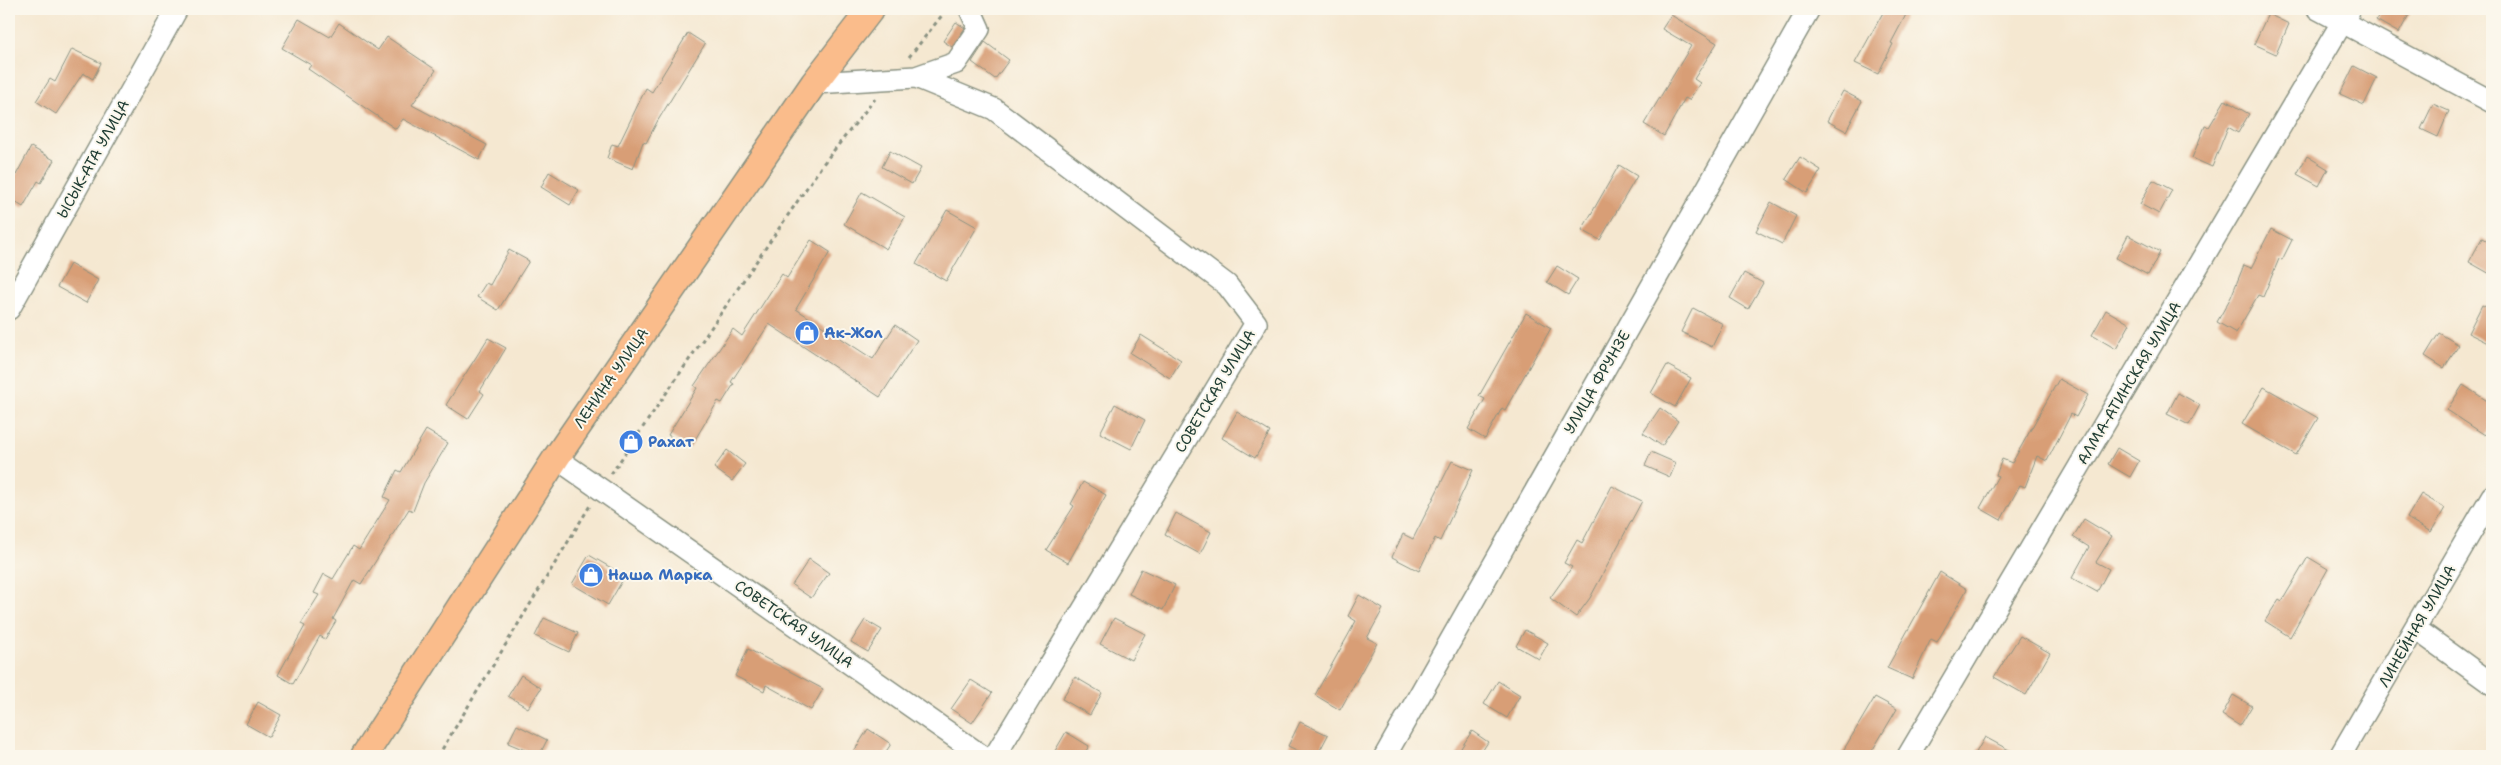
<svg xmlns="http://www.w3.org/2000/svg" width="2501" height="765" viewBox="0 0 2501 765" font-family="'Shantell Sans',sans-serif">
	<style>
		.building { fill: #d89e76 }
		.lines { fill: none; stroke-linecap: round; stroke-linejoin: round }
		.minor-casing { stroke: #8a9282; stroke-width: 24 }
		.major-casing { stroke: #8a9282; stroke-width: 29 }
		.path { stroke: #8a9282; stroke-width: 3; stroke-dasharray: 4 4; stroke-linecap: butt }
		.minor { stroke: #fff; stroke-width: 21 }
		.major { stroke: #fabc8b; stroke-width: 26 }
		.labels { text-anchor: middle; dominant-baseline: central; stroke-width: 4; stroke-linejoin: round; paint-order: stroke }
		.street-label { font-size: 15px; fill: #1f3d34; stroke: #fbf7ec }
		.shop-label { font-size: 15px; font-weight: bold; fill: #366cbe; stroke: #fbf7ec; text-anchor: start }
	</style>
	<rect width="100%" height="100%" fill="#fbf7ec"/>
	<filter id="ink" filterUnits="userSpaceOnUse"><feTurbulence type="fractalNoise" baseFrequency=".02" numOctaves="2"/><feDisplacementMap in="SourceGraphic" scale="10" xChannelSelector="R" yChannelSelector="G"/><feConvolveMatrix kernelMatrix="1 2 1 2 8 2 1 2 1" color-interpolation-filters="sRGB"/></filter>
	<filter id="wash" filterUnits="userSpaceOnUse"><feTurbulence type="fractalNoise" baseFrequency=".0096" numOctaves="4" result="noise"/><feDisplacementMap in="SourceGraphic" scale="20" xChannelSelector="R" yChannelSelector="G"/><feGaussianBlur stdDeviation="1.12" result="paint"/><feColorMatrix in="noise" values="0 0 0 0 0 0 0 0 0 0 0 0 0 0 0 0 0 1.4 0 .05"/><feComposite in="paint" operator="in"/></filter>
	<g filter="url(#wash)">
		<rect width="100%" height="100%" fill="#f5e8d1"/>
		<g id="blocks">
			<path class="building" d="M1885,9H1909L1891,43L1893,44L1878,74L1855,63Z
				M2382,9H2412L2399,33L2376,20Z
				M2268,14L2289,24L2276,54L2254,44Z
				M1671,15L1717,43L1694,79L1700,83L1689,100L1685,98L1664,136L1644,124L1691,46L1662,29Z
				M299,19L330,37L339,23L378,50L387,37L436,70L412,105L487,145L479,160L403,119L396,129L308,69L311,65L282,48Z
				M956,22L965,28L952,47L943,41Z
				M688,33L705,44L657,122L646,143L643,142L633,169L607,158L612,144L618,146L646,88L652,92Z
				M985,42L1009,60L995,79L972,62Z
				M72,49L101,63L93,79L83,73L56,114L36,101L50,79L55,82Z
				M2354,66L2377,78L2364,105L2340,94Z
				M1843,91L1862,101L1846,131L1827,121Z
				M2225,100L2249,114L2238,133L2228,127L2212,167L2192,158L2205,126L2209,127Z
				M2433,104L2449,111L2438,137L2421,129Z
				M31,147L54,160L41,183L38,181L23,207L9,198V171L16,175Z
				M890,151L921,168L912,184L882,167Z
				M2307,156L2328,169L2319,186L2297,174Z
				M1800,157L1821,170L1807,193L1786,179Z
				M1619,165L1637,176L1600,240L1582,230Z
				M549,172L579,190L570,205L541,187Z
				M2153,180L2172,190L2159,214L2140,204Z
				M862,192L905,217L886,249L844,224Z
				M1771,202L1796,216L1782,244L1756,231Z
				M947,210L977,227L946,281L916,264Z
				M2271,229L2292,240L2282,260L2279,259L2263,297L2258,295L2236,333L2217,322L2231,297L2244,265L2251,268Z
				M2128,235L2160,252L2148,275L2116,258Z
				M2482,238L2492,244V275L2469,262Z
				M811,240L830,252L796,309L873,359L895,325L917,340L880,397L769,324L731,382L734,384L722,403L718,401L690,448L668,435L697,388L694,386L733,329L742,336L782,274L787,278Z
				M509,250L529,261L498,310L477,297L486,283L490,285Z
				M70,264L98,280L86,303L57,287Z
				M1557,266L1578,279L1568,295L1547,282Z
				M1744,273L1763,283L1748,309L1730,298Z
				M2482,305L2492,310V345L2468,333Z
				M1693,308L1723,324L1712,347L1681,332Z
				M2106,310L2130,324L2116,349L2092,335Z
				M1526,313L1551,328L1505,410L1502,408L1485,439L1468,429L1485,399L1479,396Z
				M2439,333L2459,345L2444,368L2425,356Z
				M1141,335L1181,360L1170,378L1130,353Z
				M488,338L506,348L480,391L484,394L468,419L446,405Z
				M1667,365L1691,378L1675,407L1651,393Z
				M2059,379L2088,395L2076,417L2071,414L2047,461L2037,456L2025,487L2020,485L2001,520L1980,508L1998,476L1996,475L2002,459L2012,463Z
				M2463,385L2492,404V424L2485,435L2447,410Z
				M2264,387L2318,418L2296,455L2242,424Z
				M2178,393L2200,405L2189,425L2167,414Z
				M1115,404L1145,420L1131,449L1100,433Z
				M1660,408L1678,421L1662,446L1643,433Z
				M1237,412L1270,432L1255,458L1222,438Z
				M426,430L448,443L424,483L413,511L409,509L361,584L354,580L333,619L336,621L325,639L320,636L293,684L278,675L305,626L301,624L319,595L314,593L324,574L333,579L353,546L359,550L390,500L384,497L397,470L401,472Z
				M2117,448L2139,461L2130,477L2108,464Z
				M727,450L745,464L732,481L714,468Z
				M1651,452L1676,463L1670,477L1645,466Z
				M1452,461L1473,470L1440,541L1435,538L1419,571L1392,557L1403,534L1413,539Z
				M1083,482L1106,495L1068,563L1046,550L1074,506L1071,504Z
				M1612,486L1642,501L1590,598L1576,617L1550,598L1572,567L1564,563L1577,540L1582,543Z
				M2421,494L2445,508L2431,532L2407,518Z
				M1176,513L1211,532L1200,554L1165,535Z
				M2084,519L2112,536L2096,562L2109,569L2097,592L2072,578L2089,547L2073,537Z
				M589,555L625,576L608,605L572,584Z
				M2308,557L2328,569L2290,637L2265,621L2279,599L2282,601Z
				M809,559L829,573L811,598L792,585Z
				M1141,569L1175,585L1163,610L1129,594Z
				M1940,572L1967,589L1937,642L1931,639L1912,679L1887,668Z
				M1359,595L1383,609L1367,638L1377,643L1340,710L1315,695L1356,621L1348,616Z
				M544,618L578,633L569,652L535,636Z
				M1114,618L1145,634L1131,660L1100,644Z
				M865,620L882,630L868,652L851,642Z
				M1525,630L1548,643L1539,659L1516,646Z
				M2020,636L2050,653L2026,695L1994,677Z
				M748,649L823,689L811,710L766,685L764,691L735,676Z
				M521,675L541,688L528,708L508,696Z
				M1075,677L1102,693L1090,715L1062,699Z
				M971,680L992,693L972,723L951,709Z
				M1498,681L1520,695L1507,718L1484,704Z
				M2233,695L2252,706L2240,726L2222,715Z
				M1875,697L1897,709L1869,756H1840Z
				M258,702L281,715L269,737L246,724Z
				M1300,722L1328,735L1317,756H1309L1288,746Z
				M517,725L547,740L539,756L508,743Z
				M868,729L891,744L883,756H851Z
				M1472,731L1488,742L1479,756H1456Z
				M1066,732L1089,746L1083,756H1052Z
				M1985,737L2020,756H1974Z"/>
		</g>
	</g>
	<g filter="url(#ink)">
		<use href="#blocks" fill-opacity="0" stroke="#8a9282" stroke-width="1"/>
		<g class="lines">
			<defs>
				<path id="minor" d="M2318,9L2492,102
					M916,77L956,63L979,29L970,9
					M814,83L916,77L994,109L1227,285L1256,323L995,756
					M9,309L177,9
					M556,458L982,756
					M2416,629L2492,684
					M1385,756L1809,9
					M1908,756L2350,9
					M2340,756L2492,496"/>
				<path id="major" d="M364,756L556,458L814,83L871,9"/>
			</defs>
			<use href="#minor" class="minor-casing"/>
			<use href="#major" class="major-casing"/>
			<path class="path" d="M909,57L947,9
				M611,474L823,164L875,99
				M438,756L591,504"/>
			<use href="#minor" class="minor"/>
			<use href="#major" class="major"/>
		</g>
	</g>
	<defs>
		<symbol id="shop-disc" viewBox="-11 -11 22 22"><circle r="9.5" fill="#3f7fe0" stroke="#fbf7ec"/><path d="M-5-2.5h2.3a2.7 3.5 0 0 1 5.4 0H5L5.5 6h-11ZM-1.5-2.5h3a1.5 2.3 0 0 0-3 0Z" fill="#fff"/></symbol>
	</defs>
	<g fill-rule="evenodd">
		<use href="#shop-disc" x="793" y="319" width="28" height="28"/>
		<use href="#shop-disc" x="617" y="428" width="28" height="28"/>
		<use href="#shop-disc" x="577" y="561" width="28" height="28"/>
	</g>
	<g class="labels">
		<g class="street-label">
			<text transform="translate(93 159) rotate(-61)">ЫСЫК-АТА УЛИЦА</text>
			<text transform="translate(611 378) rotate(-55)">ЛЕНИНА УЛИЦА</text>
			<text transform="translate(1597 382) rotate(-60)">УЛИЦА ФРУНЗЕ</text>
			<text transform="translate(2129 383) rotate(-59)">АЛМА-АТИНСКАЯ УЛИЦА</text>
			<text transform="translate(1215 391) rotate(-59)">СОВЕТСКАЯ УЛИЦА</text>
			<text transform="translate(794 624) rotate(35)">СОВЕТСКАЯ УЛИЦА</text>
			<text transform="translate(2417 626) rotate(-60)">ЛИНЕЙНАЯ УЛИЦА</text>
		</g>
		<g class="shop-label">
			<text x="824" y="333">Ак-Жол</text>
			<text x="648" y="442">Рахат</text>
			<text x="608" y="575">Наша Марка</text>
		</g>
	</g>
	<rect width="2501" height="765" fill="none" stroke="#fbf7ec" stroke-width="30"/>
</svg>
